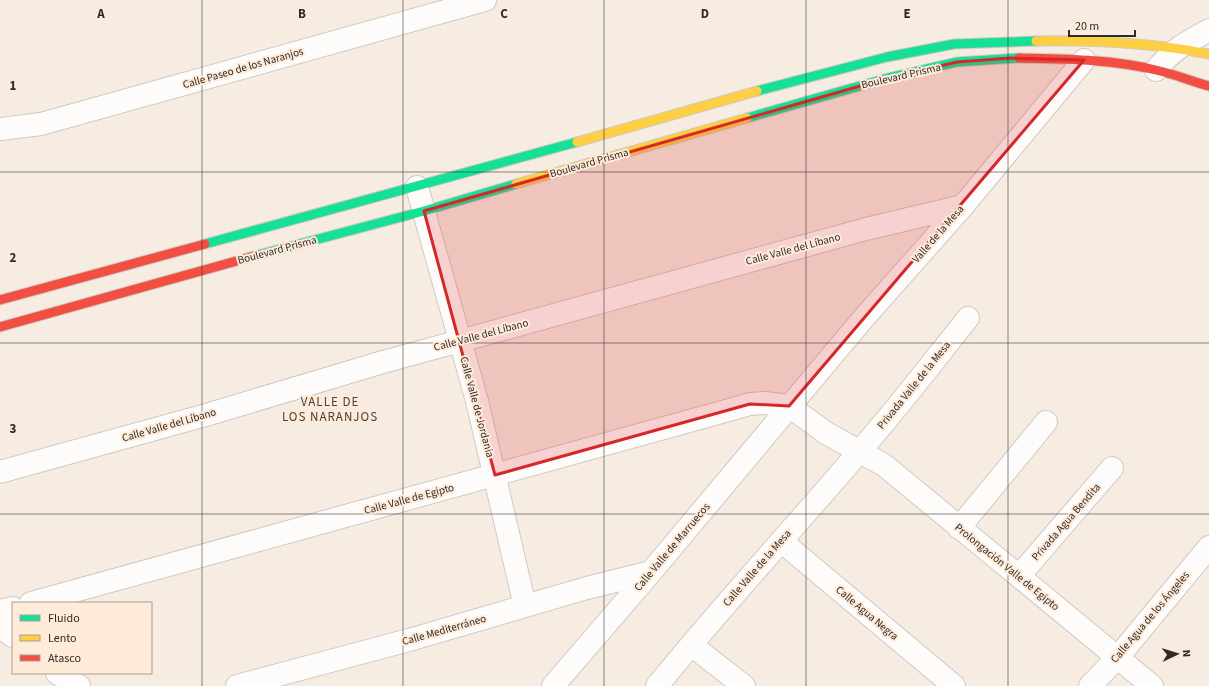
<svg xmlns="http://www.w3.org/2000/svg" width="1209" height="686" viewBox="0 0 1209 686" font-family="'Source Sans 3',sans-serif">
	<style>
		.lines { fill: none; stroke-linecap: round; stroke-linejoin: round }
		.street-casing { stroke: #d0c9c1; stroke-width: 24 }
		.fast-casing { stroke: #d0c9c1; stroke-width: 11 }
		.slow-casing { stroke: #d0c9c1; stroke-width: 11 }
		.jam-casing { stroke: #d0c9c1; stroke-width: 11 }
		.street { stroke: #fefcfb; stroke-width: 22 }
		.fast { stroke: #16e098; stroke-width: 9 }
		.slow { stroke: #ffcf43; stroke-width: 9 }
		.jam { stroke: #f24e42; stroke-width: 9 }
		.marked { fill: #d62828; fill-opacity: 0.2; stroke: #d62828; stroke-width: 3; stroke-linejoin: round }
		.grid { fill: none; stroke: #312a24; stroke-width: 1; stroke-opacity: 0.55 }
		.labels { text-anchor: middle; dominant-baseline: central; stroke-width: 4; stroke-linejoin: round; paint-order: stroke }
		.street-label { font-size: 11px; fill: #312a24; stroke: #feebda }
		.quarter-label { font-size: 13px; letter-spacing: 1px; fill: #514234; stroke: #feebda }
		.grid-label { font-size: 13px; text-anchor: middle; font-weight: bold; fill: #312a24; stroke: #feebda; stroke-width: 4; stroke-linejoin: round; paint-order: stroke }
	</style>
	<rect width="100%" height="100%" fill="#f6ece2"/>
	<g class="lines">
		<defs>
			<path id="street" d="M1156,70C1173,49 1186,43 1209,30
				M0,129L41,124L485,0
				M417,187L477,401L525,606
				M0,472L206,415L383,362L460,341L866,229L963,206
				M959,528L1046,422
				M781,541L954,686
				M1019,576L1112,468
				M31,603L722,412L750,404L765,403L789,406L826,433L884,465L1152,686
				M0,611L13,608
				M0,622L7,632L13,636
				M691,645L744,686
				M57,673L79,686
				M237,686L409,640L587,588L651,572
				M553,686L651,572L862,320L963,206L1084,60
				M657,686C722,606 792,530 859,452C897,409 932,363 968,318
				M1090,686L1118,657L1209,547"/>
			<path id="fast" d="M757,91L887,57L954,44L1036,41
				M747,118L888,78L957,62L1019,58
				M205,244L577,142
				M258,255L424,211L516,184"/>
			<path id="slow" d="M1036,41C1094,40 1152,43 1209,54
				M577,142L757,91
				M516,184L747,118"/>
			<path id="jam" d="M1019,58C1064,59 1111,59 1156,70C1174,74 1191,81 1209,86
				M0,300L205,244
				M0,327L258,255"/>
		</defs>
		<use href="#street" class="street-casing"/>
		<use href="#fast" class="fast-casing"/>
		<use href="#slow" class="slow-casing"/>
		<use href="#jam" class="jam-casing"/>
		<use href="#street" class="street"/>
		<use href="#fast" class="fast"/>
		<use href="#slow" class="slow"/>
		<use href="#jam" class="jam"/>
	</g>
	<path class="marked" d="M1011,58L1084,60L789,406L750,404L495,475L424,211L888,78L957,62Z"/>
	<path class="grid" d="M202,0V686M403,0V686M604,0V686M806,0V686M1008,0V686M0,172H1209M0,343H1209M0,514H1209"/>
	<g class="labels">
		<g class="street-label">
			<text transform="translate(243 68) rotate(-16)">Calle Paseo de los Naranjos</text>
			<text transform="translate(901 76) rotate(-13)">Boulevard Prisma</text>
			<text transform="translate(589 163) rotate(-16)">Boulevard Prisma</text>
			<text transform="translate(938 234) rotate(-49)">Valle de la Mesa</text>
			<text transform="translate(793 249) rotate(-15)">Calle Valle del Líbano</text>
			<text transform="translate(277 250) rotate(-15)">Boulevard Prisma</text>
			<text transform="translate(481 335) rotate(-15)">Calle Valle del Líbano</text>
			<text transform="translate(914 385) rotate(-51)">Privada Valle de la Mesa</text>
			<text transform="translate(477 407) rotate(75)">Calle Valle de Jordania</text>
			<text transform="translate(169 425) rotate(-16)">Calle Valle del Líbano</text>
			<text transform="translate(409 499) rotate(-15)">Calle Valle de Egipto</text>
			<text transform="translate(1066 522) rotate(-49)">Privada Agua Bendita</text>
			<text transform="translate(672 547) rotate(-50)">Calle Valle de Marruecos</text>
			<text transform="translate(1007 567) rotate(39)">Prolongación Valle de Egipto</text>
			<text transform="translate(757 568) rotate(-49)">Calle Valle de la Mesa</text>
			<text transform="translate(867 613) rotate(40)">Calle Agua Negra</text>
			<text transform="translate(1150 617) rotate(-50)">Calle Agua de los Ángeles</text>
			<text transform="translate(444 630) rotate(-16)">Calle Mediterráneo</text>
		</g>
		<g class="quarter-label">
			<text x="330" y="402">VALLE DE<tspan x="330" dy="15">LOS NARANJOS</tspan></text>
		</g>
	</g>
	<g class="grid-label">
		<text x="101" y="18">A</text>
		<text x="302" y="18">B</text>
		<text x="504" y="18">C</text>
		<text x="705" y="18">D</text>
		<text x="907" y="18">E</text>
		<text x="13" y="90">1</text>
		<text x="13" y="262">2</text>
		<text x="13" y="433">3</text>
	</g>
	<rect x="12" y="602" width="140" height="72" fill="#feebda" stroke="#ac9e91"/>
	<rect x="20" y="615" width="20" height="6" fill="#16e098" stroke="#ac9e91"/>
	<text x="48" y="622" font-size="12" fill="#312a24">Fluido</text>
	<rect x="20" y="635" width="20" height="6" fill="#ffcf43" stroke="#ac9e91"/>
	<text x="48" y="642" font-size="12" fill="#312a24">Lento</text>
	<rect x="20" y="655" width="20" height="6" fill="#f24e42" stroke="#ac9e91"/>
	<text x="48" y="662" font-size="12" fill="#312a24">Atasco</text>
	<g transform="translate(1177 654) rotate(86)" stroke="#feebda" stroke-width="3" paint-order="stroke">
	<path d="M0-3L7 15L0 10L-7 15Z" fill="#312a24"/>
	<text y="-6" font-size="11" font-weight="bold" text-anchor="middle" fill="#312a24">N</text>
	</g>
	<path d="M1069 30v6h66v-6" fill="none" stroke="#312a24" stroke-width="2"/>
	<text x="1075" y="30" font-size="12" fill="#312a24" stroke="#feebda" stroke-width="3" paint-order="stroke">20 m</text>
</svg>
